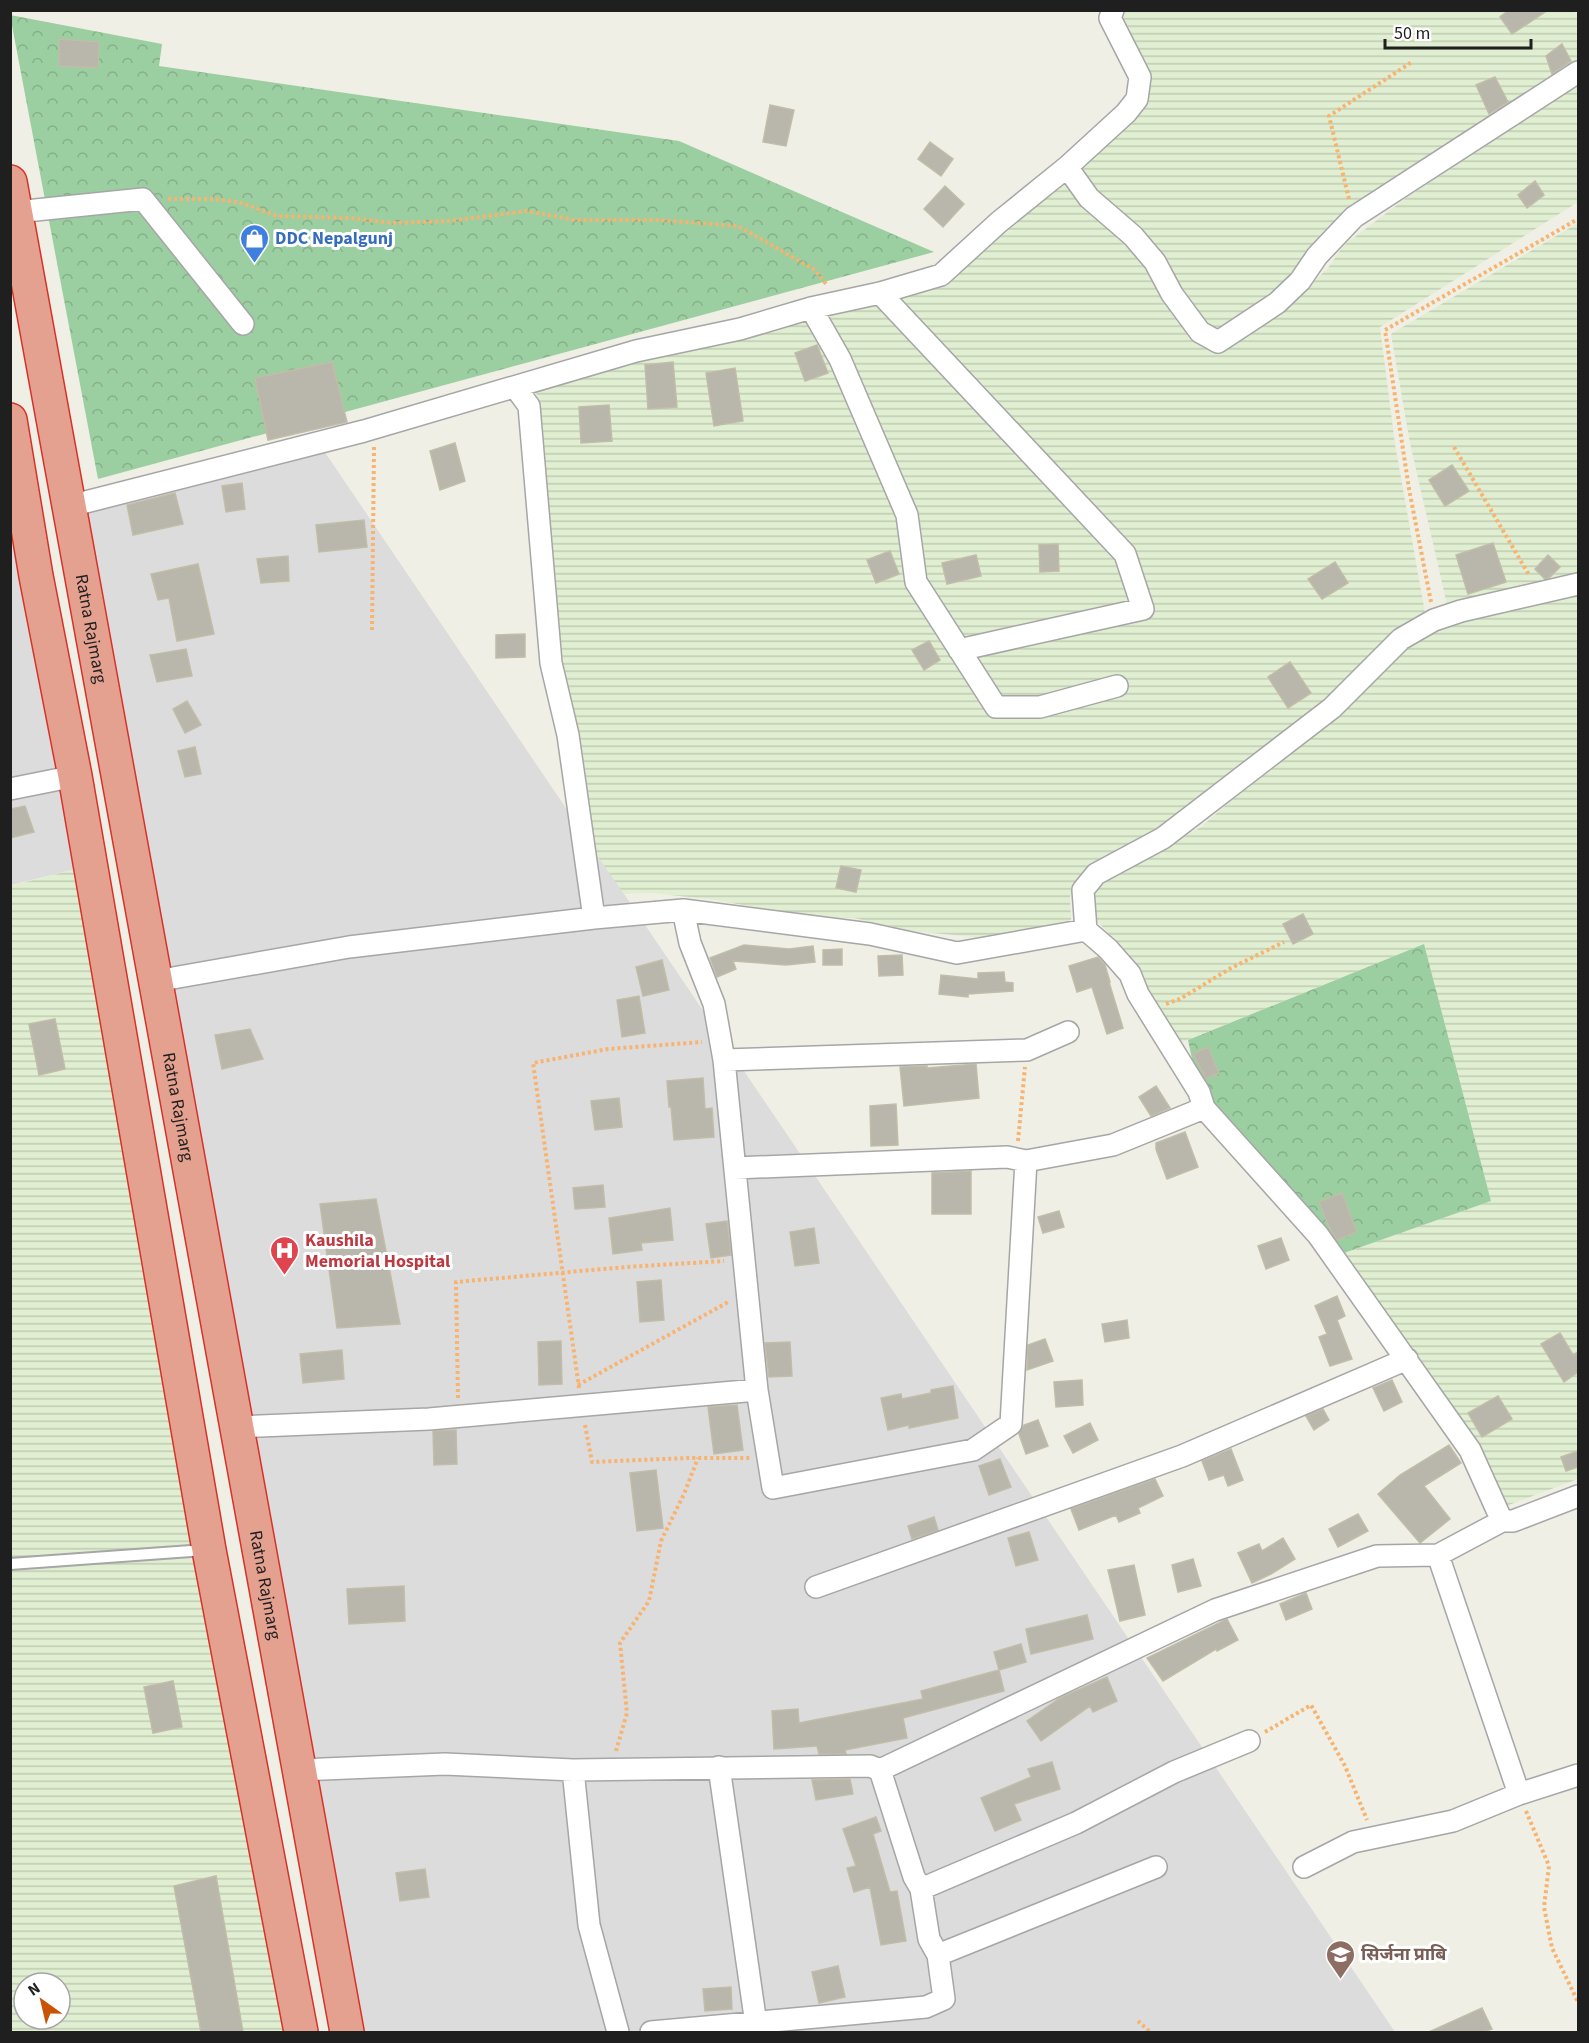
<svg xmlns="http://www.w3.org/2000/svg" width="1589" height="2043" viewBox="0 0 1589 2043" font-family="'Source Sans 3','Noto Sans Devanagari',sans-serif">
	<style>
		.residential { fill: #dddcdc }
		.farmland { fill: url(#farmland-rules); fill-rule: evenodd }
		.forest { fill: url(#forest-crowns) }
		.building { fill: #b9b6ab; stroke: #c1bda8; stroke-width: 1.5 }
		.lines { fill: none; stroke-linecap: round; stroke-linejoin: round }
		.lane-casing { stroke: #a6a6a6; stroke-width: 14 }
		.street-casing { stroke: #a6a6a6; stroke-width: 24 }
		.highway-casing { stroke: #d73229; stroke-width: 36 }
		.path { stroke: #f7b36f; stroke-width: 4; stroke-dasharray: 3 3; stroke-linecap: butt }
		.lane { stroke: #fff; stroke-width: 10 }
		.street { stroke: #fff; stroke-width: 21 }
		.highway { stroke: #e5a18f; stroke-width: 33 }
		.labels { text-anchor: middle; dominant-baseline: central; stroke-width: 6; stroke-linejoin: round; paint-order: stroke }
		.shop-label { font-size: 18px; font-weight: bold; fill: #366cbe; stroke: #fff; text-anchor: start }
		.street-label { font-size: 18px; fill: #1f1f1f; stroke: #fff }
		.health-label { font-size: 18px; font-weight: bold; fill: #be3a42; stroke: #fff; text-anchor: start }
		.education-label { font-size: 18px; font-weight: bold; fill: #785e54; stroke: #fff; text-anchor: start }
	</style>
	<defs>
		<pattern id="farmland-rules" width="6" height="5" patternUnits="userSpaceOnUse" patternTransform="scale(1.5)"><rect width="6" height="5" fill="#e0eed1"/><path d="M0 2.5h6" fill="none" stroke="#c0ccb3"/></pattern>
		<pattern id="forest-crowns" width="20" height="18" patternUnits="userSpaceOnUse" patternTransform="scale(1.5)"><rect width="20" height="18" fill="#9bcea0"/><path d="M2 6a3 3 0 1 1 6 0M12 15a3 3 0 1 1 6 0" fill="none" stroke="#85b089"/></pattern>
	</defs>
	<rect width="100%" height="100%" fill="#efefe5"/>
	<path class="residential" d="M322,448L1395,2032H361L83,507Z
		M10,512L59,753L62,803L76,869L11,885Z"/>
	<path class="farmland" d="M1573,10L1578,16V66L1362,205L1276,295L1217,334L1206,329L1073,170L1147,90L1122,19L1125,11Z
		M1578,85V202L1380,327L1395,444L1425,613L1397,633L1329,699L1172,823L1089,867L1070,896L1071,920L983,938L913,931L854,918L807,917L716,900L652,893L624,894L589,844L554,616L536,387L897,297L1066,177L1130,239L1196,335L1218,355L1279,315L1328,268L1343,246L1406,198Z
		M1578,223V579L1448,609L1410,443L1391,334Z
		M1578,591V1479L1501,1508L1348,1265L1344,1253L1491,1201L1424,944L1175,1045L1125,954L1096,919L1090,899L1103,882L1201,827L1403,650L1428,633L1518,606Z
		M76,869L246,1782L284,2032H11L10,886ZM24,1983H60V2019H24Z"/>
	<path class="forest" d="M10,15L162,44L159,66L679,141L934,252L98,479Z
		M1424,944L1491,1201L1344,1253L1330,1244L1293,1190L1199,1092L1188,1040Z"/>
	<path class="building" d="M1509,10H1548L1512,34L1500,17Z
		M59,39L99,42L98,68L59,66Z
		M1562,44L1571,61L1552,74L1546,56Z
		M1495,77L1508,102L1489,114L1476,85Z
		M770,105L794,110L786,146L763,142Z
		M930,142L953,159L941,176L918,159Z
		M1535,181L1544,195L1527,208L1518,195Z
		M945,186L964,204L943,227L924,209Z
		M817,345L828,373L805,381L795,353Z
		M332,362L347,422L268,440L255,378Z
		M673,362L677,407L648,409L645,365Z
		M735,368L743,421L714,426L706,373Z
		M609,405L612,441L581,443L579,407Z
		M455,443L465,481L440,490L430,451Z
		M1452,465L1469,491L1445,506L1429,480Z
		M242,483L245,509L226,512L222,486Z
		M175,493L183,524L133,535L127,505Z
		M364,520L367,547L319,552L316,525Z
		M1493,543L1506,582L1468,594L1456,555Z
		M1058,544L1059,571L1040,572L1039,545Z
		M890,551L899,574L876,583L867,560Z
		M976,555L981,576L947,584L942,563Z
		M1548,555L1560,567L1550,577L1545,579L1535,569Z
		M288,556L289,581L261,583L257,559Z
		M1335,562L1348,583L1322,599L1308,579Z
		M198,564L214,634L177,641L169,598L158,600L151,574Z
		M525,634V657L496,658V635Z
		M929,641L940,660L924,670L912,650Z
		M186,649L192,676L157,682L150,655Z
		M1290,662L1311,693L1288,708L1268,677Z
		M187,701L201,725L185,733L173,709Z
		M195,747L201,774L185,777L178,751Z
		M25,806L34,832L10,838V809Z
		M841,866L861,870L856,892L836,888Z
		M1303,914L1313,934L1293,944L1283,924Z
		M744,945L789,949L813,946L815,962L786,965L733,961L736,969L717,977L710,958Z
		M842,949V965H823V950Z
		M902,955L903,975L879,976L878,956Z
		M1098,957L1105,965L1110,982H1109L1123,1028L1107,1034L1092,987L1077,992L1069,966Z
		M662,960L669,990L643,996L636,967Z
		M1004,972L1005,982L1013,983V991L968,994V997L939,994L941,975L978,979V973Z
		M639,996L645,1033L622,1037L617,1000Z
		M55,1019L65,1069L39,1075L29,1024Z
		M250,1029L263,1059L222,1069L215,1035Z
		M1208,1047L1219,1073L1206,1079L1193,1054Z
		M976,1064L979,1098L904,1106L900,1067L927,1066V1068Z
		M703,1078L705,1109L712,1108L714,1137L674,1140L671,1107H669L667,1081Z
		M1156,1086L1170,1108L1151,1116L1139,1097Z
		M619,1098L622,1127L595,1130L591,1101Z
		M896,1104L898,1145L871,1146L870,1106Z
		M1185,1132L1198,1167L1167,1179L1156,1149V1143Z
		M971,1171V1214H932V1173Z
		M603,1185L605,1207L575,1209L573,1188Z
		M1342,1193L1357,1232L1337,1240L1330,1229L1319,1202Z
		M376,1199L400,1324L337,1328L320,1204Z
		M670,1208L673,1240L641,1243L642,1250L613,1254L609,1218Z
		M1059,1211L1064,1227L1043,1233L1038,1217Z
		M727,1221L731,1255L711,1258L706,1224Z
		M814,1228L819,1263L795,1266L790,1232Z
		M1281,1238L1289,1260L1266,1269L1258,1246Z
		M661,1280L664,1320L640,1322L637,1282Z
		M1337,1296L1345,1316L1337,1320L1352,1359L1330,1366L1319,1337L1327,1334L1315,1306Z
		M1127,1320L1129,1338L1105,1342L1102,1324Z
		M1560,1333L1573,1355L1578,1352V1372L1564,1382L1541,1344Z
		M1045,1339L1053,1361L1027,1370L1028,1345Z
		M561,1341L562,1384L539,1385L538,1342Z
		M790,1342L792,1376L769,1377L765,1343Z
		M342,1350L344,1379L303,1383L300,1354Z
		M1082,1380L1083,1405L1056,1407L1054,1382Z
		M1392,1380L1402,1402L1384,1411L1373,1388Z
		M953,1386L958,1418L909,1428V1425L888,1430L881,1398L901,1394L902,1399L931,1393V1390Z
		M1498,1396L1512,1419L1482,1437L1468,1413Z
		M737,1405L743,1450L714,1454L708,1407Z
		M1323,1409L1329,1420L1314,1430L1306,1416Z
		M1038,1420L1048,1446L1026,1454L1019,1434L1024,1425Z
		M1090,1423L1098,1440L1073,1453L1064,1436Z
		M456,1430L457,1464L434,1465L433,1431Z
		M1449,1445L1461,1463L1424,1486L1450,1519L1420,1543L1378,1494L1400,1475Z
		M1231,1449L1243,1480L1228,1486L1224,1475L1209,1480L1202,1461Z
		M1578,1451V1467L1566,1471L1561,1457Z
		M1000,1459L1011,1487L989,1495L979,1466Z
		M656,1470L663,1528L637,1531L630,1473Z
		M1155,1479L1163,1496L1138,1508L1140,1513L1119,1522L1116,1515L1079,1530L1071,1509Z
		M1358,1514L1368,1531L1338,1547L1329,1529Z
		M934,1517L938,1530L912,1539L908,1526Z
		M1029,1532L1038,1560L1016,1566L1008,1538Z
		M1283,1538L1295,1559L1271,1574L1252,1583L1238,1553L1259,1544L1262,1551Z
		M1193,1559L1201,1586L1178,1592L1172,1565Z
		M1134,1565L1145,1615L1120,1621L1108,1570Z
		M404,1586L405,1621L349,1624L347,1589Z
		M1306,1593L1312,1609L1286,1620L1280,1604Z
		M1087,1615L1093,1639L1031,1654L1026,1629Z
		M1227,1619L1238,1640L1217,1651L1216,1649L1163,1681L1147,1658Z
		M1021,1644L1026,1662L999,1670L994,1652Z
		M999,1670L1004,1691L903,1718L907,1738L845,1750L846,1754H819L817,1746L774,1749L772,1711L798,1709L799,1723L923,1699L921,1691Z
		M1107,1677L1117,1701L1093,1712L1090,1706L1041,1741L1027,1721L1060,1698Z
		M173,1681L182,1727L153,1733L144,1687Z
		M1052,1762L1060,1789L1014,1804L1021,1820L995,1831L981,1798L1031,1777L1028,1769Z
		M850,1779L853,1794L816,1800L812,1780Z
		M876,1817L881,1831L873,1834L890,1892L897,1891L906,1941L881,1945L870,1887L854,1892L847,1868L856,1866L843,1829Z
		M425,1869L429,1897L400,1901L396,1873Z
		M216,1876L243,2032H201L174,1886Z
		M838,1966L845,1997L819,2003L812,1972Z
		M731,1987L732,2009L705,2011L703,1989Z
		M1482,2008L1492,2029L1483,2032H1429Z"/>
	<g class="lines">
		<defs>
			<path id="lane" d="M10,1564L205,1550"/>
			<path id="street" d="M1067,167L1089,198L1133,236L1155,262L1172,294L1200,332L1218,342L1277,303L1300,281L1317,256L1354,217L1578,72
				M16,212L143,199L243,324
				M880,293L1125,554L1143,609L959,650
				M811,308L840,359L907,515L916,582L996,707H1040L1117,686
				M515,387L529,406L551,663L568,735L594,918
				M70,506L364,431L636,351L740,329L811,308L880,293L941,275L999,222L1067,167L1126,113L1137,99L1140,77L1110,18L1113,10
				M10,789L75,776
				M1086,930L1083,890L1096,874L1163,838L1332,708L1401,639L1434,620L1461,611L1578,584
				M156,981L349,947L594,918L683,910
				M724,1060L1027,1050L1068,1032
				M1026,1161L1011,1424L973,1450L773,1488L757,1390L724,1060L714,1004L690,943L683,910L870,934L957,953L1086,930L1108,949L1130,974L1138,994L1199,1092L1204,1108L1318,1235L1470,1450L1502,1521
				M735,1168L1007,1157L1026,1161L1113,1145L1204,1108
				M237,1427L429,1419L757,1390
				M1438,1555L1519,1794
				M816,1587L1182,1456L1407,1359
				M719,1767L756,2024
				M299,1770L445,1764L573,1770L870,1766L880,1770L1215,1610L1377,1556L1438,1555L1502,1521H1513L1578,1496
				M573,1770L589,1925L618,2032
				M1304,1867L1353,1842L1453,1821L1519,1794L1578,1775
				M921,1889L1076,1823L1174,1772L1249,1741
				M938,1955L1156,1867
				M651,2032L926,2007L944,1999L938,1955L929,1939L921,1889L914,1877L880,1770"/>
			<g id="highway">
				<path id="s1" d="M10,182L347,2032"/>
				<path d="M10,420L36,576L75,776L209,1550L301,2032"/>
			</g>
		</defs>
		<use href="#lane" class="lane-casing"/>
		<use href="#street" class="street-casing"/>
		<use href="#highway" class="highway-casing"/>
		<path class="path" d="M168,199H216L242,203L277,216L351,218L392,223L449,221L527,211L575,220H659L738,226L815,270L827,285
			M1349,199L1329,116L1412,62
			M1454,447L1529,575
			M1431,602L1409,489L1385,330L1578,219
			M372,630L374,447
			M1166,1004L1180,999L1231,968L1284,942
			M1018,1141L1025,1067
			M578,1385L730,1301
			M579,1388L533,1063L608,1049L702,1042
			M458,1398L456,1282L626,1267L724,1261
			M585,1425L592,1462L689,1458H750
			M1265,1732L1311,1705L1345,1766L1367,1820
			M616,1751L627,1713L620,1643L649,1601L661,1541L684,1494L698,1458
			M1526,1811L1549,1866L1544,1907L1552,1948L1578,2002
			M1138,2021L1150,2032"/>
		<use href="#lane" class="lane"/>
		<use href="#street" class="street"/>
		<use href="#highway" class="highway"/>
	</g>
	<defs>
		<symbol id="shop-pin" viewBox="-11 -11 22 30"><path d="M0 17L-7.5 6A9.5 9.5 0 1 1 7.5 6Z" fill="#3f7fe0" stroke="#fff"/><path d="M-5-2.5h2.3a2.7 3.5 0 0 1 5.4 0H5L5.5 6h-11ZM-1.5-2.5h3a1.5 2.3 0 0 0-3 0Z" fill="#fff"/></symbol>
		<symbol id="hospital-pin" viewBox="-11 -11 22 30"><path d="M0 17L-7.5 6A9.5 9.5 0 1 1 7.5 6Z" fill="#e0444e" stroke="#fff"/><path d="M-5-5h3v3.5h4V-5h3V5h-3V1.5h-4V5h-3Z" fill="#fff"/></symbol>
		<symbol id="school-pin" viewBox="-11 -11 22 30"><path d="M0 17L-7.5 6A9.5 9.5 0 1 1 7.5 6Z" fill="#8d6e63" stroke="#fff"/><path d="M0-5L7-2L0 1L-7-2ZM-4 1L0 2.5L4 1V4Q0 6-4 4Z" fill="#fff"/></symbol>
	</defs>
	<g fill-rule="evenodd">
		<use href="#shop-pin" x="238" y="222" width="33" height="45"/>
		<use href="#hospital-pin" x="268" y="1234" width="33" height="45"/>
		<use href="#school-pin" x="1324" y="1938" width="33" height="45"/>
	</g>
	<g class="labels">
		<g class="shop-label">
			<text x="275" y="238">DDC Nepalgunj</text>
		</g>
		<g class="street-label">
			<text stroke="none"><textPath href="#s1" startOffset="454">Ratna Rajmarg</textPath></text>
			<text stroke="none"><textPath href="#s1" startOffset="940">Ratna Rajmarg</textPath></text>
			<text stroke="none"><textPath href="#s1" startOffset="1426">Ratna Rajmarg</textPath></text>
		</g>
		<g class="health-label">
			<text x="305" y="1240">Kaushila<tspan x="305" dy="21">Memorial Hospital</tspan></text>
		</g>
		<g class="education-label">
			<text x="1361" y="1954">सिर्जना प्राबि</text>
		</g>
	</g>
	<rect width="1589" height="2043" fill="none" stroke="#1f1f1f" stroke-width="24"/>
	<g transform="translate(42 2001) rotate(326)"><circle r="28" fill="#ffffff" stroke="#a5a5a5" stroke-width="1.5"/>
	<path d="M0-4.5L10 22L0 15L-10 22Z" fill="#c95305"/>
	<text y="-9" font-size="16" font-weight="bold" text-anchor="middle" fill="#1f1f1f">N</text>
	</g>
	<path d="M1385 39v9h146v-9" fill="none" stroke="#1f1f1f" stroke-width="3"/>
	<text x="1394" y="39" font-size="18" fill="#1f1f1f" stroke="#ffffff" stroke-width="4.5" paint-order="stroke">50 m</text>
</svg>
